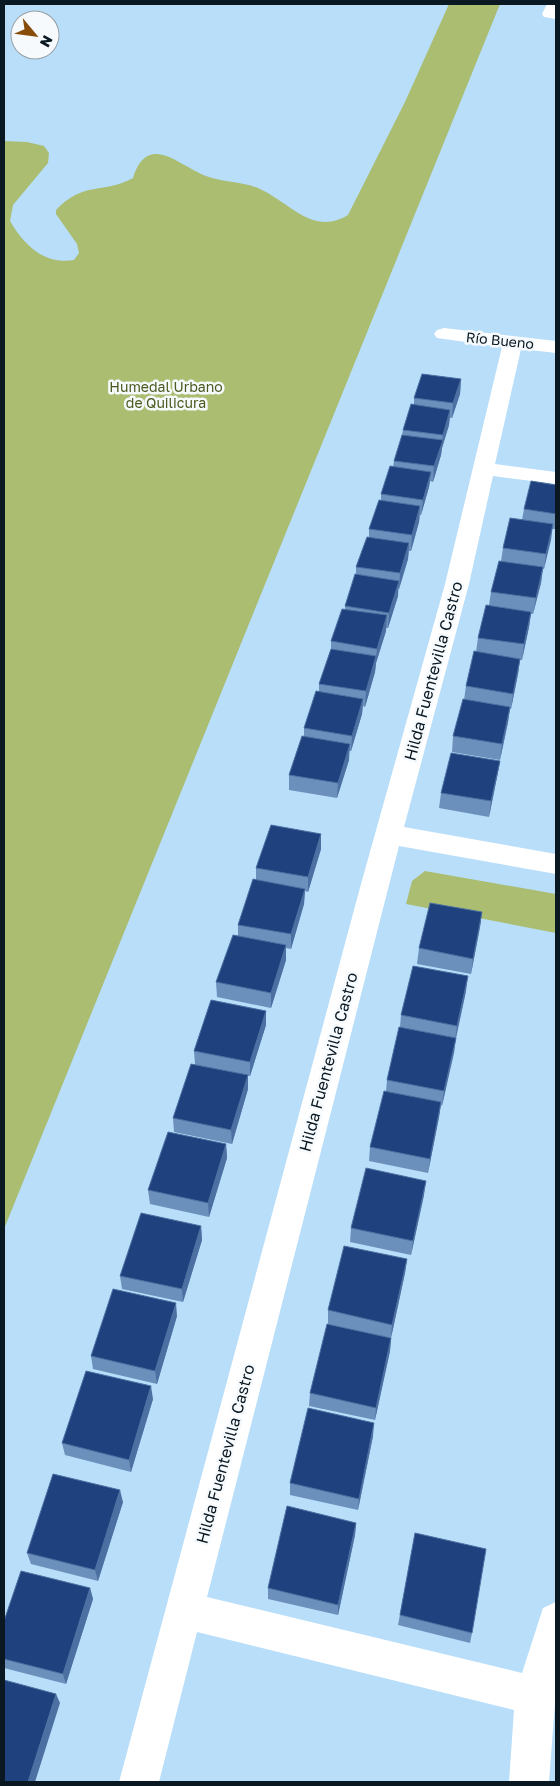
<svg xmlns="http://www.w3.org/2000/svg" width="560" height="1786" viewBox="0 0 560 1786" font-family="'Golos Text',sans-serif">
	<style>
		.green { fill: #aabd71 }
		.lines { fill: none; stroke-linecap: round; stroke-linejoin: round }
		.minor { fill: #fff; fill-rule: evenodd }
		.wall { fill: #6c90bc }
		.shaded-wall { fill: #4d70a2 }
		.building { fill: #1f417d; stroke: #4d70a2 }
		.labels { text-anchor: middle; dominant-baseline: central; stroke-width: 5; stroke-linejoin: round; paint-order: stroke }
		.far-street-label { font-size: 14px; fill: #0a1822; stroke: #f6fafd }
		.far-park-label { font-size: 14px; fill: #4b581d; stroke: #f6fafd }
		.street-label { font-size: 16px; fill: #0a1822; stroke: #f6fafd }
	</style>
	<rect width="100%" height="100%" fill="#b8defa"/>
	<path class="green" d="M449,4H500L4,1229V141L27,142L44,146L49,153L48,163L13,205L10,221C24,245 44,265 74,260L79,253L77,244L56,214V210C83,181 104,194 133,178C148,131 179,166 206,176C224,183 245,181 262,190C291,204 314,236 348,215L405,102Z
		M425,871L556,894V933L406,904L412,881Z"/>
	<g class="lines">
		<path class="minor" d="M547,4H556V19L544,17L542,14Z
			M444,328L556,341V353L521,349L495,464L556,472V484L493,476L469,584L404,827L556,854V874L399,846L207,1597L522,1673L543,1608L556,1602V1690L549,1782H509L514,1710L197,1632L159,1782H119L361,884L445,584L502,347L437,338L434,334L437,330Z"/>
	</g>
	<path class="wall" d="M461,379L460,394L452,418H450L449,425L442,448L441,455L433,482L430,481L429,487L421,515H420L419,522L411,551H409L408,559L399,589H398V596L388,628H386V631L376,663L375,672L365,707L363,706L362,714L351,751H349V760L337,798L289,790V775L304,737V728L319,692V684L331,649V641L345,609V606L356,574V567L369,537V529L381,501V494L393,467L394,461L402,435L403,430L414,405V398Z
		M556,439V451L555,450Z
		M556,485V529H552L544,569H543L541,583L533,614H531L529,627L522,660H520L518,674L511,709H510L508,722L500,760L452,752L453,736L464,700L466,686L476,652L478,638L489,605L491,592L501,561L503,548L522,520L524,509Z
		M500,761L497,777L489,817L439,808L441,793Z
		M321,849L308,892L305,891L304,904L291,949L286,948V960L271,1008L217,997L216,982L238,936V925L256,880V868Z
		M482,912L480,927L471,974L417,964L419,948Z
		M466,991L442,1106L441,1105L439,1117L428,1173L369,1161L370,1147L386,1091L387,1080L400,1027L401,1015Z
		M266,1011V1025L250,1076H248V1089L232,1144L174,1132L173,1118L195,1064L194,1051Z
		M226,1144L227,1158L209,1217L150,1204L148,1190Z
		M424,1195L411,1255L350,1242L351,1228Z
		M201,1226L202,1240L183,1302L122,1289L120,1276Z
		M407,1259L405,1273L391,1338L328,1324V1310Z
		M177,1316L157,1384L93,1369L91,1356Z
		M391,1338L390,1351L375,1420L309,1406L310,1393Z
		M153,1399L131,1472L65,1455L62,1443Z
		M373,1436L358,1510L290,1495V1483Z
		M123,1502L98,1581L31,1564L27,1553Z
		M356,1523L355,1535L338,1615L268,1599V1588Z
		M415,1533L472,1633L470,1643L398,1625Z
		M90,1588L93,1599L66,1684L4,1668V1621Z"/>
	<path class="shaded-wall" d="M461,379L460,394L452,418L453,403Z
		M450,410L449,425L442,448L441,455L433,482L434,466L442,442L443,435Z
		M431,472L429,487L421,515L423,500Z
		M420,506L419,522L411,551L412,535Z
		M553,524L551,540L544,569L546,554Z
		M409,543L408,559L399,589L400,573Z
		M543,567L541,583L533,614L536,598Z
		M399,581L398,596L388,628L389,613Z
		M531,612L529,627L522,660L524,644Z
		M387,615L386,631L376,663L375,672L365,707L366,691L376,657L377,649Z
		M520,659L518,674L511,709L513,694Z
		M363,699L362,714L351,751L352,736Z
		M510,707L508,722L500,760L502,744Z
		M350,744L349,760L337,798L338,783Z
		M500,761L497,777L489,817L491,801Z
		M321,834V849L308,892V877Z
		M305,889L304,904L291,949V934Z
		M482,912L480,927L471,974L473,959Z
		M286,945V960L271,1008V993Z
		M468,976L466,991L455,1041L457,1026Z
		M266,1011V1025L250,1076V1062Z
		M456,1038L454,1053L442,1106L444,1091Z
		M248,1075V1089L232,1144L231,1130Z
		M441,1102L439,1117L428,1173L430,1159Z
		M226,1144L227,1158L209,1217L208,1203Z
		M426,1181L424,1195L411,1255L413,1241Z
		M201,1226L202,1240L183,1302L182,1289Z
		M407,1259L405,1273L391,1338L392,1325Z
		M176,1303L177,1316L157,1384L155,1371Z
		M391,1338L390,1351L375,1420L376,1408Z
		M151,1386L153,1399L131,1472L129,1460Z
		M374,1423L373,1436L358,1510L359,1499Z
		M120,1490L123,1502L98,1581L95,1570Z
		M356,1523L355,1535L338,1615V1605Z
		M90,1588L93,1599L66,1684L63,1674Z
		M56,1694L60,1703L35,1782H28Z"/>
	<path class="building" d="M422,374L461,379L453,403L414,398Z
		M411,404L450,410L443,435L403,430Z
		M402,435L443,440L434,466L394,461Z
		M390,466L431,472L423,500L381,494Z
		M531,481L556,485V514L524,509Z
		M379,500L420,506L412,535L369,529Z
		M510,518L553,524L546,554L503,548Z
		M367,537L409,543L400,573L356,567Z
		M499,561L543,567L536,598L491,592Z
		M355,574L399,581L389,613L345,606Z
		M486,605L531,612L524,644L478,638Z
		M342,609L387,615L377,649L331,641Z
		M331,649L376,656L366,691L319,684Z
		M474,651L520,659L513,694L466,686Z
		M316,691L363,699L352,736L304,728Z
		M463,699L510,707L502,744L453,736Z
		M302,736L350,744L338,783L289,775Z
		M451,753L500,761L491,801L441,793Z
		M271,825L321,834L308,877L256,868Z
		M253,879L305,889L291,934L238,925Z
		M430,903L482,912L473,959L419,948Z
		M233,935L286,945L271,993L216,982Z
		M413,966L468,976L457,1026L401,1015Z
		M211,1000L266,1011L250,1062L194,1051Z
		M399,1027L456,1038L444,1091L387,1080Z
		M191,1064L248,1075L231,1130L173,1118Z
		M384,1091L441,1102L430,1159L370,1147Z
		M168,1132L226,1144L208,1203L148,1190Z
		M366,1168L426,1181L413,1241L351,1228Z
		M141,1213L201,1226L182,1289L120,1276Z
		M344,1246L407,1259L392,1325L328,1310Z
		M113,1289L176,1303L155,1371L91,1356Z
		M327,1324L391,1338L376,1408L310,1393Z
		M86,1371L151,1386L129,1460L62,1443Z
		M308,1408L374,1423L359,1499L290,1483Z
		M53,1474L120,1490L95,1570L27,1553Z
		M287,1506L356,1523L338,1605L268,1588Z
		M415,1533L486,1549L472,1633L400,1615Z
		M21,1571L90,1588L63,1674L4,1659V1621Z
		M4,1680L56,1694L28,1782H9L4,1781Z"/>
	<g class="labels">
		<g class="far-street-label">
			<text transform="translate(500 340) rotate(6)">Río Bueno</text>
		</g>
		<g class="far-park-label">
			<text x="166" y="386">Humedal Urbano<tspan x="166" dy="16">de Quilicura</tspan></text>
		</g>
		<g class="street-label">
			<text transform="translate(433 671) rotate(-75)">Hilda Fuentevilla Castro</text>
			<text transform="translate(328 1062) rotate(-75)">Hilda Fuentevilla Castro</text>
			<text transform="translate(225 1454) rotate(-75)">Hilda Fuentevilla Castro</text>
		</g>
	</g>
	<rect width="560" height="1786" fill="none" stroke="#0a1822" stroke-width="10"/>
	<g transform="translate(35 35) rotate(119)"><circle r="24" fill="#f6fafd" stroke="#98a0a5"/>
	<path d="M0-4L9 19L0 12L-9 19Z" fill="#894d0a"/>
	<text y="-8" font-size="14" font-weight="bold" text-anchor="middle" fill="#0a1822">N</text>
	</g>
</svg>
